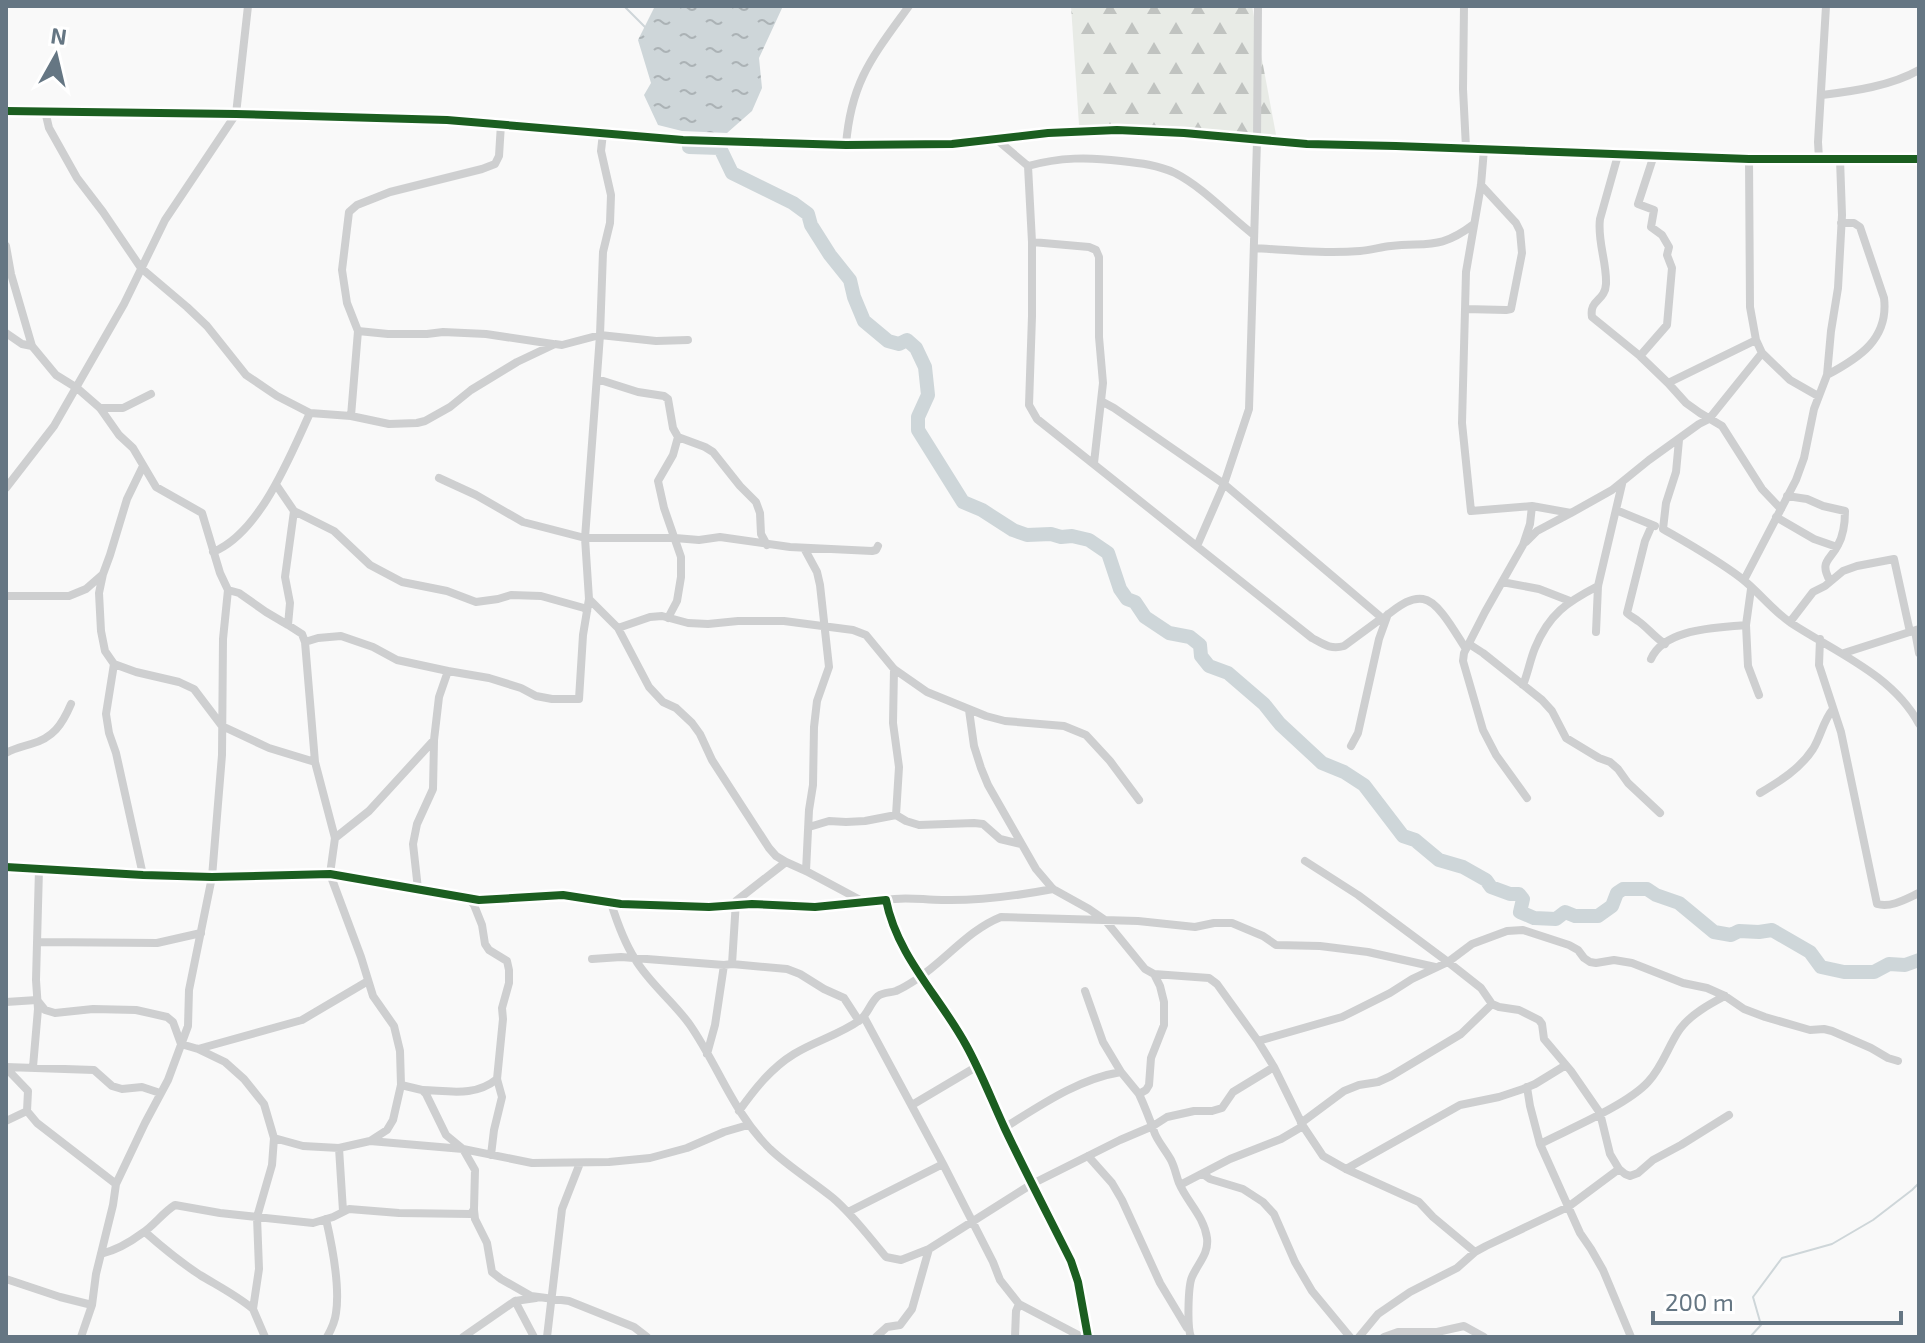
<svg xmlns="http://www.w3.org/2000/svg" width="1925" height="1343" viewBox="0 0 1925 1343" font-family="'Exo 2',sans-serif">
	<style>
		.forest { fill: url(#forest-firs) }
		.water { fill: url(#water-ripples) }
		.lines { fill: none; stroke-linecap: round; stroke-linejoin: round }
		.stream { stroke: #ced6d9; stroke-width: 2 }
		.river { stroke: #ced6d9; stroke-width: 14 }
		.minor { stroke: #cecfd0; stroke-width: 8 }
		.tertiary { stroke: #cecfd0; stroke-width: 10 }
		.cycleway-casing { stroke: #fff; stroke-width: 13 }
		.cycleway { stroke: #1b5e20; stroke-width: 8 }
	</style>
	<defs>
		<pattern id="forest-firs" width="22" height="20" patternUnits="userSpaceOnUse" patternTransform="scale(2)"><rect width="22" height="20" fill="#e8ebe6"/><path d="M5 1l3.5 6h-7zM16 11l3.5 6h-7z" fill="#c0c3c0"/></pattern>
		<pattern id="water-ripples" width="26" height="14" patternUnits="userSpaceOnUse" patternTransform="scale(2)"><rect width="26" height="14" fill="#ced6d9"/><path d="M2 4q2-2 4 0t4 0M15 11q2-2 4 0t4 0" fill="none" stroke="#abb2b5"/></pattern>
	</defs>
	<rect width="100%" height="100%" fill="#f9f9f9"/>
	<path class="forest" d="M1071,6H1252L1277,140L1079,125Z"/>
	<path class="water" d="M655,6H783L759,58L762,88L752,111L727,133L682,131L658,125L644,95L651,83L638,40Z"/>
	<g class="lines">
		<path class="stream" d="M624,6L646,28
			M1750,1337L1761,1325L1753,1297L1782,1258L1832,1244L1873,1220L1912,1190L1919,1183"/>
		<path class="river" d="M689,147L720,148L732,173L793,203L808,214L811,225L830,255L850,280L854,297L864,321L888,341L899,344L907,340L916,348L925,367L928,395L918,417V430L963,502L982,510L1013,530L1027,535L1051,534L1061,537L1072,536L1089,540L1108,553L1120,589L1127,599L1135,602L1145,617L1169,633L1190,637L1200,645L1201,656L1209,666L1228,673L1264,704L1280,724L1322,763L1344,772L1364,785L1403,836L1415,840L1439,860L1463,867L1486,880L1491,887L1510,894H1519L1523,899L1520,912L1534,918L1556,919L1565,912L1575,916H1598L1612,906L1617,893L1623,889H1647L1656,895L1679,903L1714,932L1731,935L1739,931L1759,932L1772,930L1810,952L1821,967L1844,972H1874L1889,964L1905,965L1919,960"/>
		<path class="minor" d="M1464,6L1463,89L1466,148
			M1822,95C1854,91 1891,86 1919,70
			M45,111L49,128L77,178L103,212L141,268L187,307L207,326L246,375L277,396L310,413L351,416L389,424L417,423L425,421L450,407L471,390L517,362L555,344L562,345L600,335L656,341L688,340
			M603,133L601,151L611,195L610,223L603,252L600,335L585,538H675L699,540L720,537L790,547L872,551L876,550L878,546
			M996,139L1028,166L1032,242V316L1029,405L1037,419L1312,638C1323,644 1331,650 1344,646L1382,618L1224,484L1114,408L1101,401
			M846,145C851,81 873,56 909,6
			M1484,149L1481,185L1466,272L1462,423L1471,511L1532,506L1571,513L1612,490L1649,460L1699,424L1709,419L1762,353
			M1618,155L1600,219C1597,241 1607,262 1606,284C1605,302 1589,299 1592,317L1640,356L1668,383
			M1749,159L1750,307L1756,340L1762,353L1790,380L1818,396
			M1819,159L1818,142L1826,6
			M1028,166C1060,157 1089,157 1121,161C1140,163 1158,165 1175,173C1204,188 1228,215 1254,235
			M1032,242L1089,247L1096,250L1099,257V337L1103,383L1094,463
			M6,246L11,274L32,346L56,375L77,388L100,408L119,435L133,448L156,487L202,513L220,573L228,590L239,593L266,612L288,625L302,634L305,642L315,762
			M1254,248C1289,250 1325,254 1360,251C1371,250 1381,247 1391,246C1428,242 1440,250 1474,224
			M1465,309L1506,310L1511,309L1522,253L1520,231L1516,223L1481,185
			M358,331L388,334H427L443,332L486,334L553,344
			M6,333L22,344L32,346
			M1756,340L1668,383L1686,403L1700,413L1722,426L1762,489L1781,509
			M1640,356L1667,325L1672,268L1667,255L1669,247L1662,235L1651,227L1654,210L1638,204L1654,155
			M1827,375C1859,358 1889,339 1884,298L1860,227L1854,223H1841
			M597,379L638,392L664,396L668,399L673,428L678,437L705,447L713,452L740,486L756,502L760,513L761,534L767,545
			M100,408H123L151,394
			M351,416L358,331L347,303L342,270L349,212L357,205L390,192L482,169L495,164L499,156L501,124
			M1679,440L1676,472L1666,503L1663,529C1689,544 1716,559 1741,578C1758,591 1772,610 1791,623C1835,652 1893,675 1919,724
			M439,478L476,495L523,522L585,538L589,599L618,628L649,687L663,702L676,708L692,723L700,734L712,760L769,848L776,856L786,862L736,901L732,964
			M277,486L294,511L334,531L370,565L402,582L447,591L476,602L498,599L511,595L541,596L584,608L587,611
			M6,488L54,426L124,304L165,220L236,114L248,6
			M1787,496L1807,499L1823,506L1845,511C1845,522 1843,536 1838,545C1830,561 1819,561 1830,581
			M1616,510L1655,526
			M1776,517L1814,539L1837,547
			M1652,525L1645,541L1627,613C1630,616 1634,618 1638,621C1647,627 1654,637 1665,644
			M1526,542L1537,531L1571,513
			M1197,546L1224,484L1249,409L1257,141L1258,6
			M804,548L817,572L820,585L829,667L817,701L814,727L813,785L809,810L806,871L862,901
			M213,552C260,533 290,456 310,413
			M1744,580L1796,480L1804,458L1814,409L1827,375L1831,331L1838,288L1842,215L1840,159
			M1502,582L1539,589L1570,601
			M1751,589L1746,625L1748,666L1759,695
			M6,596H69L86,589L102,575
			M1387,615C1397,608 1409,597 1423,599C1439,601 1457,636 1466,649
			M668,618L677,601L681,577V557L664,508L658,481L673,455L678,437
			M1790,622L1813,592L1825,586L1843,571L1857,566L1894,559L1910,632
			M288,625L290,603L285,577L294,511
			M618,628L650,617L662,616L688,623L708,624L738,621H784L853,630L866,635L894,669L927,692L986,716L1005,721L1064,726L1086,735L1110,761L1139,800
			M1915,631L1919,653
			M1596,632L1598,586L1622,484
			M1820,639L1819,665L1841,732L1877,904C1891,908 1906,899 1919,893
			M305,642L318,638L341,636L373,647L397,660L448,671
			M1469,644L1483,653L1542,700L1552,711L1566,738L1599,758L1610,762L1618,769L1628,783L1660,813
			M1844,653L1919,629
			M1651,659C1664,628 1717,628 1746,625
			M114,664L136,672L179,682L194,689L222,726L269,748L315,762L335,838L330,874L361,957L373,996L394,1026L400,1051L401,1085L393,1120L387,1130L370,1141L339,1148L303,1146L274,1138
			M1523,685C1528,673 1530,660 1535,648C1549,614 1567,602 1598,586
			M969,710L974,746L981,768L988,785L1036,869L1053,889L1089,909L1105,920L1145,969L1154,974L1160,986L1164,1002V1025L1151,1058L1149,1085L1146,1090L1139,1094C1145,1107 1150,1120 1155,1134C1159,1143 1166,1151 1171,1160C1175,1168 1176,1175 1179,1183C1187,1202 1204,1216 1207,1238C1209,1254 1198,1263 1192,1277C1188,1286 1187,1328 1191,1337
			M1351,746L1358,733L1379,639L1388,614
			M6,753C15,748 21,747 31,744C53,738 62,725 71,704
			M1760,793C1780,781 1800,769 1813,749C1821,736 1823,721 1833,709
			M1527,798L1496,755L1483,730L1463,661L1464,653L1485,612L1523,545L1530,524L1532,506
			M896,815L906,821L919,825L974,823L983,824L1000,839L1021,844
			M809,827L829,821L846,822L865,821L896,815L899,767L893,723L894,669
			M335,838L369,811L434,740L439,697L448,671L489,678L521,688L536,696L552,699H579L583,635L589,599
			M1305,861L1358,895L1448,962L1481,988L1492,1004L1499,1007L1519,1010L1539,1020L1542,1024L1544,1039L1571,1071L1600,1113L1610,1154L1619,1169L1625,1174L1630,1176L1638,1173L1653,1160L1681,1145L1729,1115
			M786,862L806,871
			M6,867L143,875L212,877L330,874L479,900L563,895L621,904L709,907L752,904L815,907L886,900C897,956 940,997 966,1045C981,1072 992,1101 1005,1129C1026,1173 1049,1217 1071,1261L1078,1282L1088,1337
			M143,875L116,753L109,733L106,714L114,664L105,651L101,631L99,593L103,574L110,555L127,499L143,466
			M418,889L413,844L417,824L433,789L434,741
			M469,899L474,905L482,925L485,944L489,950L507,961L509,970V983L502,1008L503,1019L497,1079L502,1097L494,1130L491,1155
			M886,900C905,896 923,900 942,900C980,901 1016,896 1053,889
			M611,903C617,922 624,942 635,959C649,983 674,1002 690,1025C719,1067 732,1111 770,1149C789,1167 812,1181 833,1198C853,1215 869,1237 886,1257L901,1260L929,1249
			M38,942L157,943L201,933
			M592,959L621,957L724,965L732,964L787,969L800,974L824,989L844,998L859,1021
			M1154,974L1209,978L1217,984L1258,1041L1342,1017L1390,993L1412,979L1448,962L1472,944L1507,931L1523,930L1569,945L1578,950L1584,958L1590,962L1596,963L1614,960L1632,963L1683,983L1707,988L1725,996L1744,1009L1765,1017L1810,1030L1824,1029L1832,1031L1871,1048L1888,1058L1898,1061
			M1085,991L1103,1042L1121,1072
			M6,1002L37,1000L45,1010L55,1013L93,1009L136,1010L167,1017L173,1022L181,1044L198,1049L302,1020L368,981
			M864,1017L943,1164L993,1262L1000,1280L1019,1304L1082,1337
			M1258,1041L1274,1067L1303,1126L1323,1156L1346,1169L1419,1202L1433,1217L1475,1252
			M198,1049L225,1062L244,1079L264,1104L274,1138L272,1165L257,1217L259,1269L253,1309L265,1337
			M707,1054L715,1025L724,965
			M6,1067L94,1070L112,1086L122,1089L142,1087L160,1093
			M33,1067L38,1009L36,980L39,869
			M6,1068L28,1091L27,1111L37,1123L116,1184
			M401,1085L422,1090L426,1094L446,1135L463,1149L532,1163L609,1162L650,1158L687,1148L724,1132L748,1125
			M1527,1087L1530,1106L1540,1144L1580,1233L1591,1249L1603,1270L1631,1337
			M423,1090C450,1091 475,1097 497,1079
			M912,1105L976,1067
			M739,1111C754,1090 771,1068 794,1054C815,1041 839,1035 860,1020C868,1014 870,1003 878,996C884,992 889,993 896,991C903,988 911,983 917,979C946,960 968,930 1001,917L1138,921L1195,927L1214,923H1232L1263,936L1276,945L1320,946L1368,952L1435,967
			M6,1121L27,1111
			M1301,1123L1344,1091L1359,1085L1378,1082L1391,1076L1461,1034L1492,1004
			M1004,1128C1041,1105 1078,1079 1121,1072L1139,1094
			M1540,1144C1569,1129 1627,1105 1648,1082C1663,1066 1668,1046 1680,1029C1691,1014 1710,1004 1725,996
			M339,1148L343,1211
			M1088,1156L1112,1183L1122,1200L1160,1283L1187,1328
			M1346,1169L1460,1105L1499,1097L1523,1089L1535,1084L1566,1065
			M1203,1174L1210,1179L1243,1189L1263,1202L1274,1214L1295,1262L1312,1291L1350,1337
			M1180,1185L1230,1159L1281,1139L1303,1126
			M474,1210L475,1219L487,1243L492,1272L501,1279L531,1296L569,1301L634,1327L647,1337
			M848,1212L943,1164
			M326,1219C332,1245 340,1287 336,1313C335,1322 331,1330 327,1337
			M145,1232C162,1247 180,1262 200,1275C218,1286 236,1295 253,1309
			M101,1254C116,1250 129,1243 141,1234C154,1226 162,1213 175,1205L220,1213L313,1223L333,1217L349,1209L399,1213L471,1214L474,1209L475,1170L463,1149L370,1141
			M6,1279L60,1297L92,1305
			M515,1301L534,1337
			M81,1337L92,1305L96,1274L113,1205L116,1184L145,1123L168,1080L188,1026L189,990L212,877L222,755L223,639L228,590
			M463,1337L515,1301L536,1298
			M547,1337L562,1209L580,1163
			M876,1337L887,1327L900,1325L912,1309L929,1249L1032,1184L1120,1140L1153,1126L1167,1117L1194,1111H1212L1222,1108L1233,1092L1274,1067
			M1015,1337L1016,1311L1019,1304
			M1359,1337L1378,1314L1410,1292L1457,1268L1475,1252L1486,1246L1568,1207L1619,1169
			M1384,1337L1398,1332H1437L1464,1326L1484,1337"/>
		<path class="tertiary" d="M6,111L236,114L447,120L683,140L846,145L952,144L1048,133L1117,130L1184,133L1307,144L1396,146L1749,159H1919"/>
		<defs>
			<path id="cycleway" d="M6,111L236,114L447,120L683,140L846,145L952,144L1048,133L1117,130L1184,133L1307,144L1396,146L1749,159H1919
				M6,867L143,875L212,877L330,874L479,900L563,895L621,904L709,907L752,904L815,907L886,900C897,956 940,997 966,1045C981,1072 992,1101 1005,1129C1026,1173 1049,1217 1071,1261L1078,1282L1088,1337"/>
		</defs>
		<use href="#cycleway" class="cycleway-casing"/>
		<use href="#cycleway" class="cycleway"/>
	</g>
	<rect width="1925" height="1343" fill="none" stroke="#657683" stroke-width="16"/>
	<g transform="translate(56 56) rotate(8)" stroke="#ffffff" stroke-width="6" paint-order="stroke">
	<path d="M0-6L14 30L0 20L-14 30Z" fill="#657683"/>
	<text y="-12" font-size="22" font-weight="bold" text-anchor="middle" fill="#657683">N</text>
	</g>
	<path d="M1653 1311v12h248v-12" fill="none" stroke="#657683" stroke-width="4"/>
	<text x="1665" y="1311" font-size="24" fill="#657683" stroke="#ffffff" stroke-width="6" paint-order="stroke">200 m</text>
</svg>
